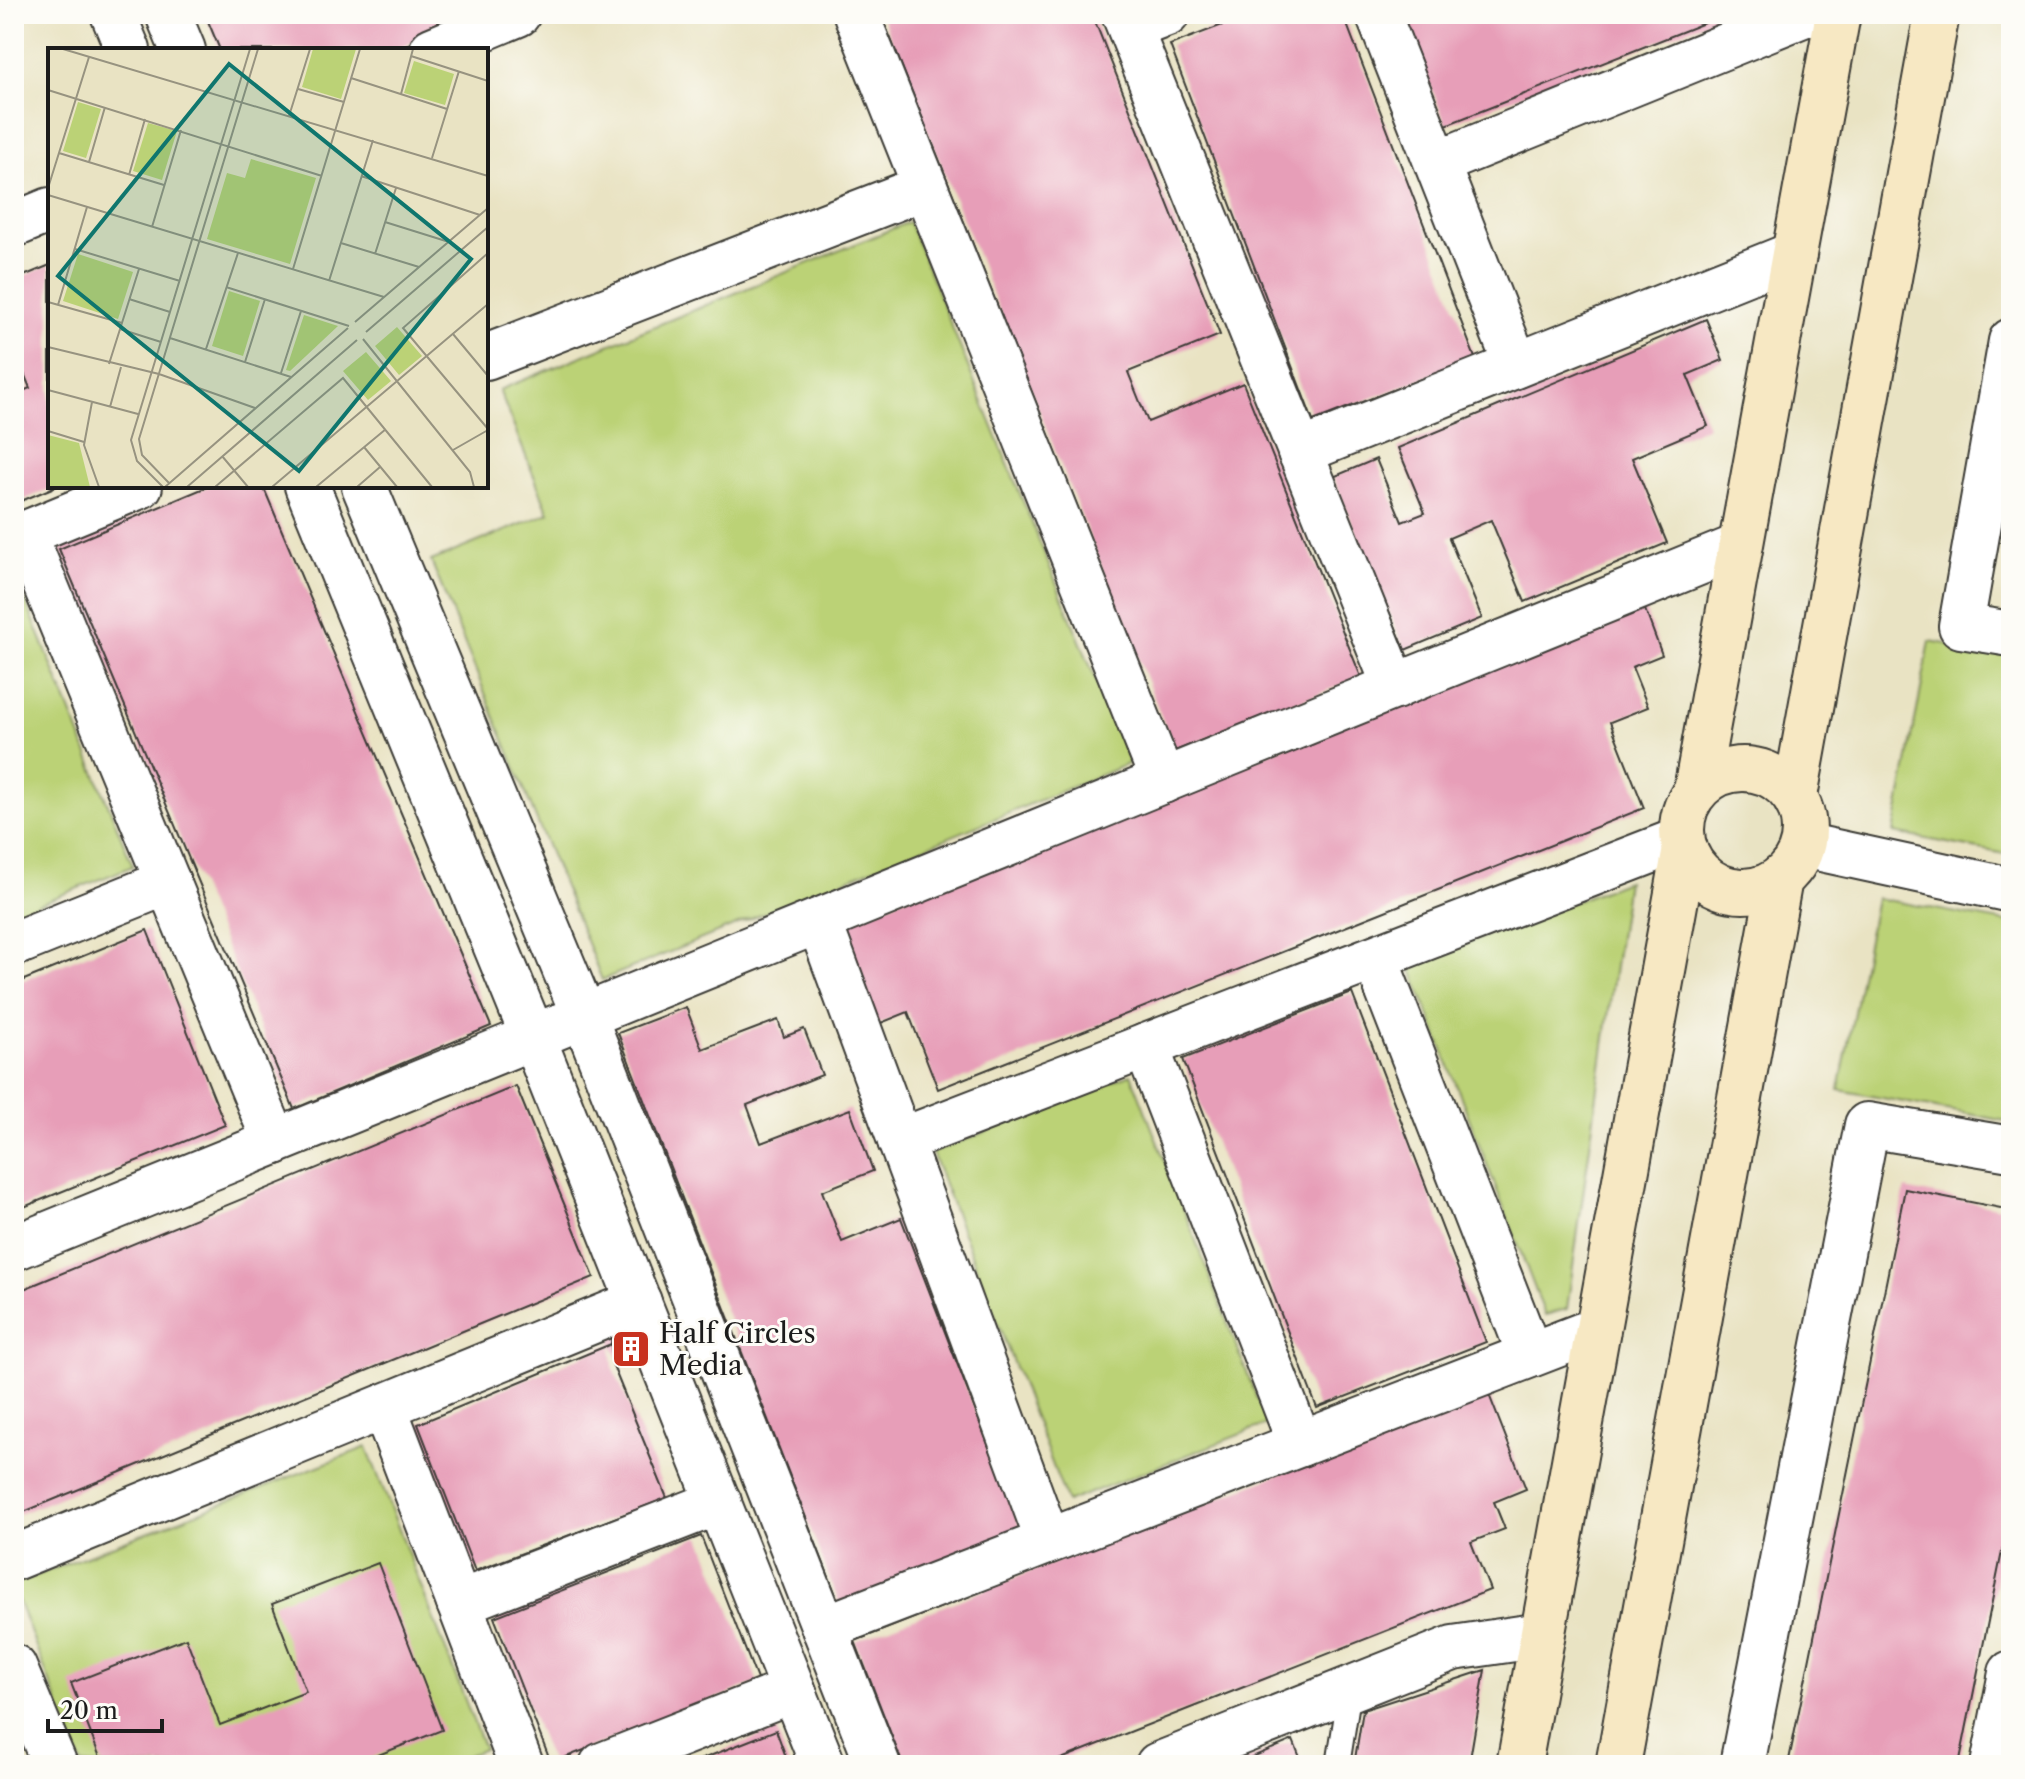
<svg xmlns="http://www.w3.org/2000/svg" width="2025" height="1779" viewBox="0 0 2025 1779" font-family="'Libre Caslon Text',serif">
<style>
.green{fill:#bbd276;stroke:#6c7749;stroke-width:2}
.building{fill:#e79eb8}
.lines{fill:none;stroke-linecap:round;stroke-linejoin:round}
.lane-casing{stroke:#3b3a35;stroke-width:26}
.street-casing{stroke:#3b3a35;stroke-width:48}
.secondary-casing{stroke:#3b3a35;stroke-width:48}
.lane{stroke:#fff;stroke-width:22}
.street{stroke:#fff;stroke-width:44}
.secondary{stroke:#f7e8c3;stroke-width:44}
.labels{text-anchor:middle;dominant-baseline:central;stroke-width:6;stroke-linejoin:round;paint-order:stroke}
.poi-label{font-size:28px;fill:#1c1c1c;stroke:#fdfcf7;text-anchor:start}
.inset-road{fill:none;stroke:#979380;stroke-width:2}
.view{fill:#0f766e;fill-opacity:0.15;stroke:#0f766e;stroke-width:4}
.inset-edge{fill:none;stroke:#1c1c1c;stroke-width:4}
</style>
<rect width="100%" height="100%" fill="#fdfcf7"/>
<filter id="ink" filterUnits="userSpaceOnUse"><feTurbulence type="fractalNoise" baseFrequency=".0125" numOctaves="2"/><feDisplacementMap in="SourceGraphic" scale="16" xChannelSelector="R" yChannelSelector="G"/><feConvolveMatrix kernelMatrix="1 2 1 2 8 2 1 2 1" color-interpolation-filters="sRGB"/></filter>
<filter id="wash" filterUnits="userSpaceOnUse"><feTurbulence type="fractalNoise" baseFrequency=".006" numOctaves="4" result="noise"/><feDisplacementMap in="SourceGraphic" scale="32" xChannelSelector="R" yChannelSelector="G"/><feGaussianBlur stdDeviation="1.8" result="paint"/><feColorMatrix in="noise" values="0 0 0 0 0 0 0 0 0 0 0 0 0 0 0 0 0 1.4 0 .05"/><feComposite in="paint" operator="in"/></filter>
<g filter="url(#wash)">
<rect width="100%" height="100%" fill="#e9e3c3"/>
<g class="green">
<path d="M909 222 1130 763 602 980 431 561 549 513 499 390Z"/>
<path d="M14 572 133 866 14 914Z"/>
<path d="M1930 641 2011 656V855L1894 833Z"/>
<path d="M1627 881 1567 1309 1545 1315 1410 965Z"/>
<path d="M1876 898 2011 923V1122L1839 1090Z"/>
<path d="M1131 1074 1267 1424 1067 1502 932 1153Z"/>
<path d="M367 1447 484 1749 444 1765H82L14 1590V1584Z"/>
</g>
<g id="blocks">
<g class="building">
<path d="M205 14H481L394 50H220Z"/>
<path d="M881 14H1092L1220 335 1128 372 1148 422 1243 383 1361 677 1175 751Z"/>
<path d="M1251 14H1343L1475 358 1313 421 1170 45Z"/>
<path d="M1402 14H1727L1446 125Z"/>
<path d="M50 265V486H57L14 504V395L30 388 14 349V280Z"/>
<path d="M1706 319 1723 360 1687 375 1708 426 1632 458 1667 543 1525 602 1491 520 1449 538 1482 618 1405 650 1333 477 1376 459 1402 522 1425 513 1398 448Z"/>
<path d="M209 486H263L491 1026 294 1109 59 549Z"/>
<path d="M1643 604 1662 655 1632 667 1648 707 1610 722 1644 808 938 1089 908 1012 876 1025 837 925Z"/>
<path d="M147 930 225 1125 14 1211V984Z"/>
<path d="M1352 993 1486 1342 1317 1408 1183 1059Z"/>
<path d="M686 1007 702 1049 778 1020 784 1037 804 1029 822 1075 747 1105 761 1143 850 1109 873 1171 822 1191 842 1242 901 1218 1024 1537 841 1608 618 1033Z"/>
<path d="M516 1086 594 1277 14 1516V1293Z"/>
<path d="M1905 1189 2011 1210V1507L1959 1765H1788Z"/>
<path d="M638 1321 651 1354 623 1367 611 1344 612 1332Z"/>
<path d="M611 1344 613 1366 667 1498 475 1571 418 1424Z"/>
<path d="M1488 1392 1526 1489 1494 1502 1505 1529 1471 1542 1490 1590 1046 1765H903L855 1641Z"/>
<path d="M701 1536 758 1682 551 1763 494 1617Z"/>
<path d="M378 1563 442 1730 353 1765H103L71 1683 186 1638 220 1725 306 1692 272 1604Z"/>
<path d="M1485 1670 1469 1765H1354L1363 1710Z"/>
<path d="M776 1730 789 1765H687Z"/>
<path d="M1293 1740 1303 1765H1233Z"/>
</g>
</g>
</g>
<g filter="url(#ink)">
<use href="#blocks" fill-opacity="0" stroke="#3b3a35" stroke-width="2"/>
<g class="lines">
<defs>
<path id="lane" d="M1338 1765 1350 1689"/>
<g id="street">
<path d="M113 14 128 50"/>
<path d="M168 14 183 50"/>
<path d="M856 14 1163 781"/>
<path d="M1124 14 1395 687"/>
<path d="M1378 14 1516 365"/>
<path d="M1130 28 1167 14"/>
<path d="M432 50 518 14"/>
<path d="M1437 163 1805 14"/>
<path d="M14 225 50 210"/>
<path d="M2011 341 1961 626 2011 634"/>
<path d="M486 357 925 187"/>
<path d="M1300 452 1794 254"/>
<path d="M307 486 533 1037 823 1765"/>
<path d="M364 486 584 1016 878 1765"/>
<path d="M24 533 275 1142"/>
<path d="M14 538 140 486"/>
<path d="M1803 845 2011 890"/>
<path d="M819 921 1048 1541"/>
<path d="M14 944 168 882"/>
<path d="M1375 958 1530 1355"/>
<path d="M1146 1046 1300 1444"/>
<path d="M900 1141 1682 839"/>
<path d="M14 1248 1740 546"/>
<path d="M384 1407 521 1765"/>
<path d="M14 1558 639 1302"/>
<path d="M459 1603 719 1502"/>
<path d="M824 1628 1598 1329"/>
<path d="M14 1667 55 1765"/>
<path d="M602 1765 793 1690"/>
<path d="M1158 1765 1453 1648 1542 1635"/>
<path d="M1742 1765 1867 1125 2011 1149"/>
<path d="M1993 1765 2011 1673"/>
</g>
<g id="secondary">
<circle cx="1743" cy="830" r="61"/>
<path d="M1696 790 1838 14"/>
<path d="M1795 796 1937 14"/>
<path d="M1519 1765 1685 849"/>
<path d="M1618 1765 1780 879"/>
</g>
</defs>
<use href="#lane" class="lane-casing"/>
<use href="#street" class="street-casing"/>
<use href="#secondary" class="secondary-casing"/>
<use href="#lane" class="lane"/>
<use href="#street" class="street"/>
<use href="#secondary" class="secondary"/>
</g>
</g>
<defs>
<symbol id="building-square" viewBox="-11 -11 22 22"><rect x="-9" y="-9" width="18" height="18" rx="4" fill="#c8321e" stroke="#fdfcf7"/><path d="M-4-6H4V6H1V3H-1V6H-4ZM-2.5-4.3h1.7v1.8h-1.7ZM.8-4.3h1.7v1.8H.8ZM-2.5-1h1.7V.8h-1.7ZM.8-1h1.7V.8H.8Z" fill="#fff"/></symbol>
</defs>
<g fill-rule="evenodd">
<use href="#building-square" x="609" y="1327" width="44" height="44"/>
</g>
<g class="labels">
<g class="poi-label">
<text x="659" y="1333">Half Circles<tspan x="659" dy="32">Media</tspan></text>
</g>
</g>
<g transform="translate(48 48)">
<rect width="440" height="440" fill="#e9e3c3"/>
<path d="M265 1H308L293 51 254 39ZM366 13 406 26 397 57 356 45ZM30 54 53 61 38 110 15 103ZM100 75 129 83 114 132 85 123ZM203 111 268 130 242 216 159 191 179 125 197 130ZM30 206 85 224 70 271 15 253ZM181 243 212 253 195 308 164 298ZM256 267 290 278 242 323 238 322ZM349 279 374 308 351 327 327 298ZM318 304 343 333 320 352 295 323ZM0 387 31 395 42 439H0Z" fill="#bbd276"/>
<path class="inset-road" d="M15 1 440 128M363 8 440 33M303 30 399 61M250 41 296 54M0 42 274 128M353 46 365 1M241 68 262 1M11 105 116 137M384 110 411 23M41 114 57 59M81 127 97 71M313 128 432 167M0 140 41 9M0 147 336 249M337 174 401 194M104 179 133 82M293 195 371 219M27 201 132 233M440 205 355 280 440 381M327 206 348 140M245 221 312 1M281 233 325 92M178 239 301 278M81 251 122 264M0 254 74 275M10 257 39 159M307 274 440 160M72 281 113 294M318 284 440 179M405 286 440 328M122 290 243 329M315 291 422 424 426 439M0 299 111 326 207 360M158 301 190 205M197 314 217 251M61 316 91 221M233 325 253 263M0 342 90 366M44 354 36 397 51 439M62 359 73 319M0 383 36 394M316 399 349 439M405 402 440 382M174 408 200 439M121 435 94 407 91 391 210 1M115 439 89 413 83 392 202 1M117 439 300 280M139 439 309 292M167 439 295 330 384 439M224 439 440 256M268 439 338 381M309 439 332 419"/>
<path class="view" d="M181 16 423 211 251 423 10 228Z"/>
<rect width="440" height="440" class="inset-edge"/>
</g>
<rect width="2025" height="1779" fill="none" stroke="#fdfcf7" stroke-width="48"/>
<path d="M48 1719v12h114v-12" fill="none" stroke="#1c1c1c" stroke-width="4"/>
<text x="60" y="1719" font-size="24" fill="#1c1c1c" stroke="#fdfcf7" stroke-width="6" paint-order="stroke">20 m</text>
</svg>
